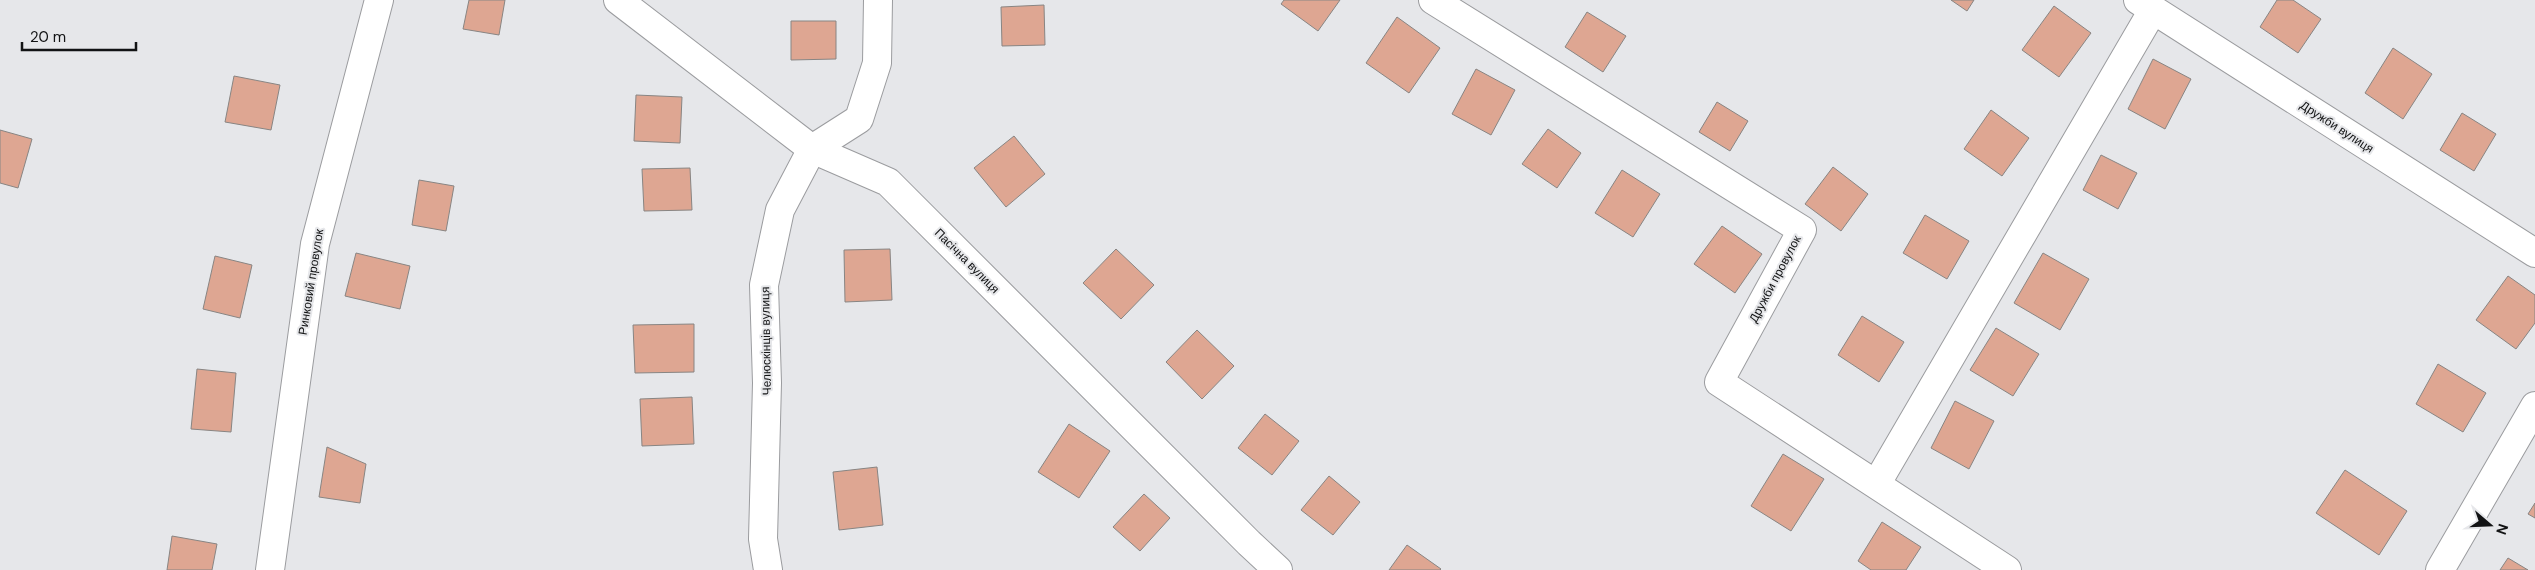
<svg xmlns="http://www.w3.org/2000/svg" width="2535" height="570" viewBox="0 0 2535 570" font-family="'DM Sans',sans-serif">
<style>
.building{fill:#dea692;stroke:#888583}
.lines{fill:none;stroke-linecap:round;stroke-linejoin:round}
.street-casing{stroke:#9b9c9f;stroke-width:30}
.street{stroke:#fff;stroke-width:28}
.labels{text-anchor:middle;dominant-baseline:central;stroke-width:4;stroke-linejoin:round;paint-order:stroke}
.street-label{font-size:12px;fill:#121314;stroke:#e6e7ea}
</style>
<rect width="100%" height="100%" fill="#e6e7ea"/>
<g class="building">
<path d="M469 0H505L499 35 463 29Z"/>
<path d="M1284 0H1340L1318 31 1281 4Z"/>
<path d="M1951 0H1974L1967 11Z"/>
<path d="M2277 0H2293L2321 19 2298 53 2260 27Z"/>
<path d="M1044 5 1045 45 1002 46 1001 7Z"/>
<path d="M2054 6 2091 33 2059 77 2022 50Z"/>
<path d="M1587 12 1626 36 1603 72 1565 47Z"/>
<path d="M1397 17 1440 48 1409 93 1366 63Z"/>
<path d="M791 21H836V59L791 60Z"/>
<path d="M2393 48 2432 74 2403 119 2365 93Z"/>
<path d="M2153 59 2191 79 2165 129 2128 109Z"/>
<path d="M1476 69 1515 90 1491 135 1452 114Z"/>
<path d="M234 76 280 85 271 130 225 122Z"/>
<path d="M636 95 682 97 680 143 634 141Z"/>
<path d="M1717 102 1748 121 1730 151 1699 132Z"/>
<path d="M1991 110 2029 138 2002 176 1964 149Z"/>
<path d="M2462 113 2496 134 2474 171 2440 150Z"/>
<path d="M1548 129 1581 153 1557 188 1522 164Z"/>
<path d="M0 130 32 139 18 188 0 183Z"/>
<path d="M1014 136 1045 174 1006 207 974 168Z"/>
<path d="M2101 155 2137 173 2118 209 2083 190Z"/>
<path d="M1833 167 1868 194 1841 231 1805 204Z"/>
<path d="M690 168 692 210 644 211 642 169Z"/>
<path d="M1622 170 1660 194 1633 237 1595 213Z"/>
<path d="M419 180 454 186 446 231 412 225Z"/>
<path d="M1925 215 1969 241 1947 279 1903 253Z"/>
<path d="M1722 226 1762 254 1735 293 1694 264Z"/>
<path d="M890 249 892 300 845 302 844 250Z"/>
<path d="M1116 249 1154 285 1121 319 1083 283Z"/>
<path d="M356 253 410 266 400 309 345 296Z"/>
<path d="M2043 253 2089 279 2060 330 2014 303Z"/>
<path d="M215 256 252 265 240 318 203 309Z"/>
<path d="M2508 276 2535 295V323L2516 349 2476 320Z"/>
<path d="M1862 316 1904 342 1879 382 1838 355Z"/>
<path d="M694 324V372L635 373 633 325Z"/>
<path d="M1996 328 2039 354 2013 396 1970 370Z"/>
<path d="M1197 330 1234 366 1202 399 1166 362Z"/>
<path d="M2438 364 2486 393 2463 432 2416 404Z"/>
<path d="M197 369 236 373 231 432 191 429Z"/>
<path d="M692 397 694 444 642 446 640 399Z"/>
<path d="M1955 401 1994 421 1969 469 1931 448Z"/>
<path d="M1265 414 1299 441 1272 475 1238 448Z"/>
<path d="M1069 424 1110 451 1079 498 1038 472Z"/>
<path d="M327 447 366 464 360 503 319 497Z"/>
<path d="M1783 454 1824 479 1791 531 1751 506Z"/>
<path d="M877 467 883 525 839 530 833 472Z"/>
<path d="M2345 470 2407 511 2379 555 2316 513Z"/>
<path d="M1329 476 1360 502 1333 535 1301 510Z"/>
<path d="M1144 494 1170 518 1140 551 1113 527Z"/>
<path d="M2535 503V518L2528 514Z"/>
<path d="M1882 522 1921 547 1906 570H1871L1858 561Z"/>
<path d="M172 536 217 544 212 570H167Z"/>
<path d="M1407 545 1441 569 1440 570H1389Z"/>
<path d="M2508 558 2528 570H2500Z"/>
</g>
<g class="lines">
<defs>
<g id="street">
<path d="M618 0 812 149 888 182 1249 543 1278 570"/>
<path d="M1433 0 1802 230 1719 382 2007 570"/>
<path d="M2138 0 2535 253"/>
<path d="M1877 483 2153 10"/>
<path d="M270 570 315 244 379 0"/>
<path d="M768 570 763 539 767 383 764 285 780 210 812 149 859 119 877 63 878 0"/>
<path d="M2440 570 2535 406"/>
</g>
</defs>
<use href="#street" class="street-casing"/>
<use href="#street" class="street"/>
</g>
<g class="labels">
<g class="street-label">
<text transform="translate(2337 127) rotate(33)">Дружби вулиця</text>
<text transform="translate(967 261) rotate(45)">Пасічна вулиця</text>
<text transform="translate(1775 279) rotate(-62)">Дружби провулок</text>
<text transform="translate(311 282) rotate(-81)">Ринковий провулок</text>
<text transform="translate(766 341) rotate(-91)">Челюскінців вулиця</text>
</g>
</g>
<g transform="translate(2490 525) rotate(109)" stroke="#e6e7ea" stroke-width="4" paint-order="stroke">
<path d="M0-4L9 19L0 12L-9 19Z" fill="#121314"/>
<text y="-8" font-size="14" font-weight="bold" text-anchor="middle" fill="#121314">N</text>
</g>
<path d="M22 42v8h114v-8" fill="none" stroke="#121314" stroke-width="2.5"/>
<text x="30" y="42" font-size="15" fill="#121314" stroke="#e6e7ea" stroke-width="4" paint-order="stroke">20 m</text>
</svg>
